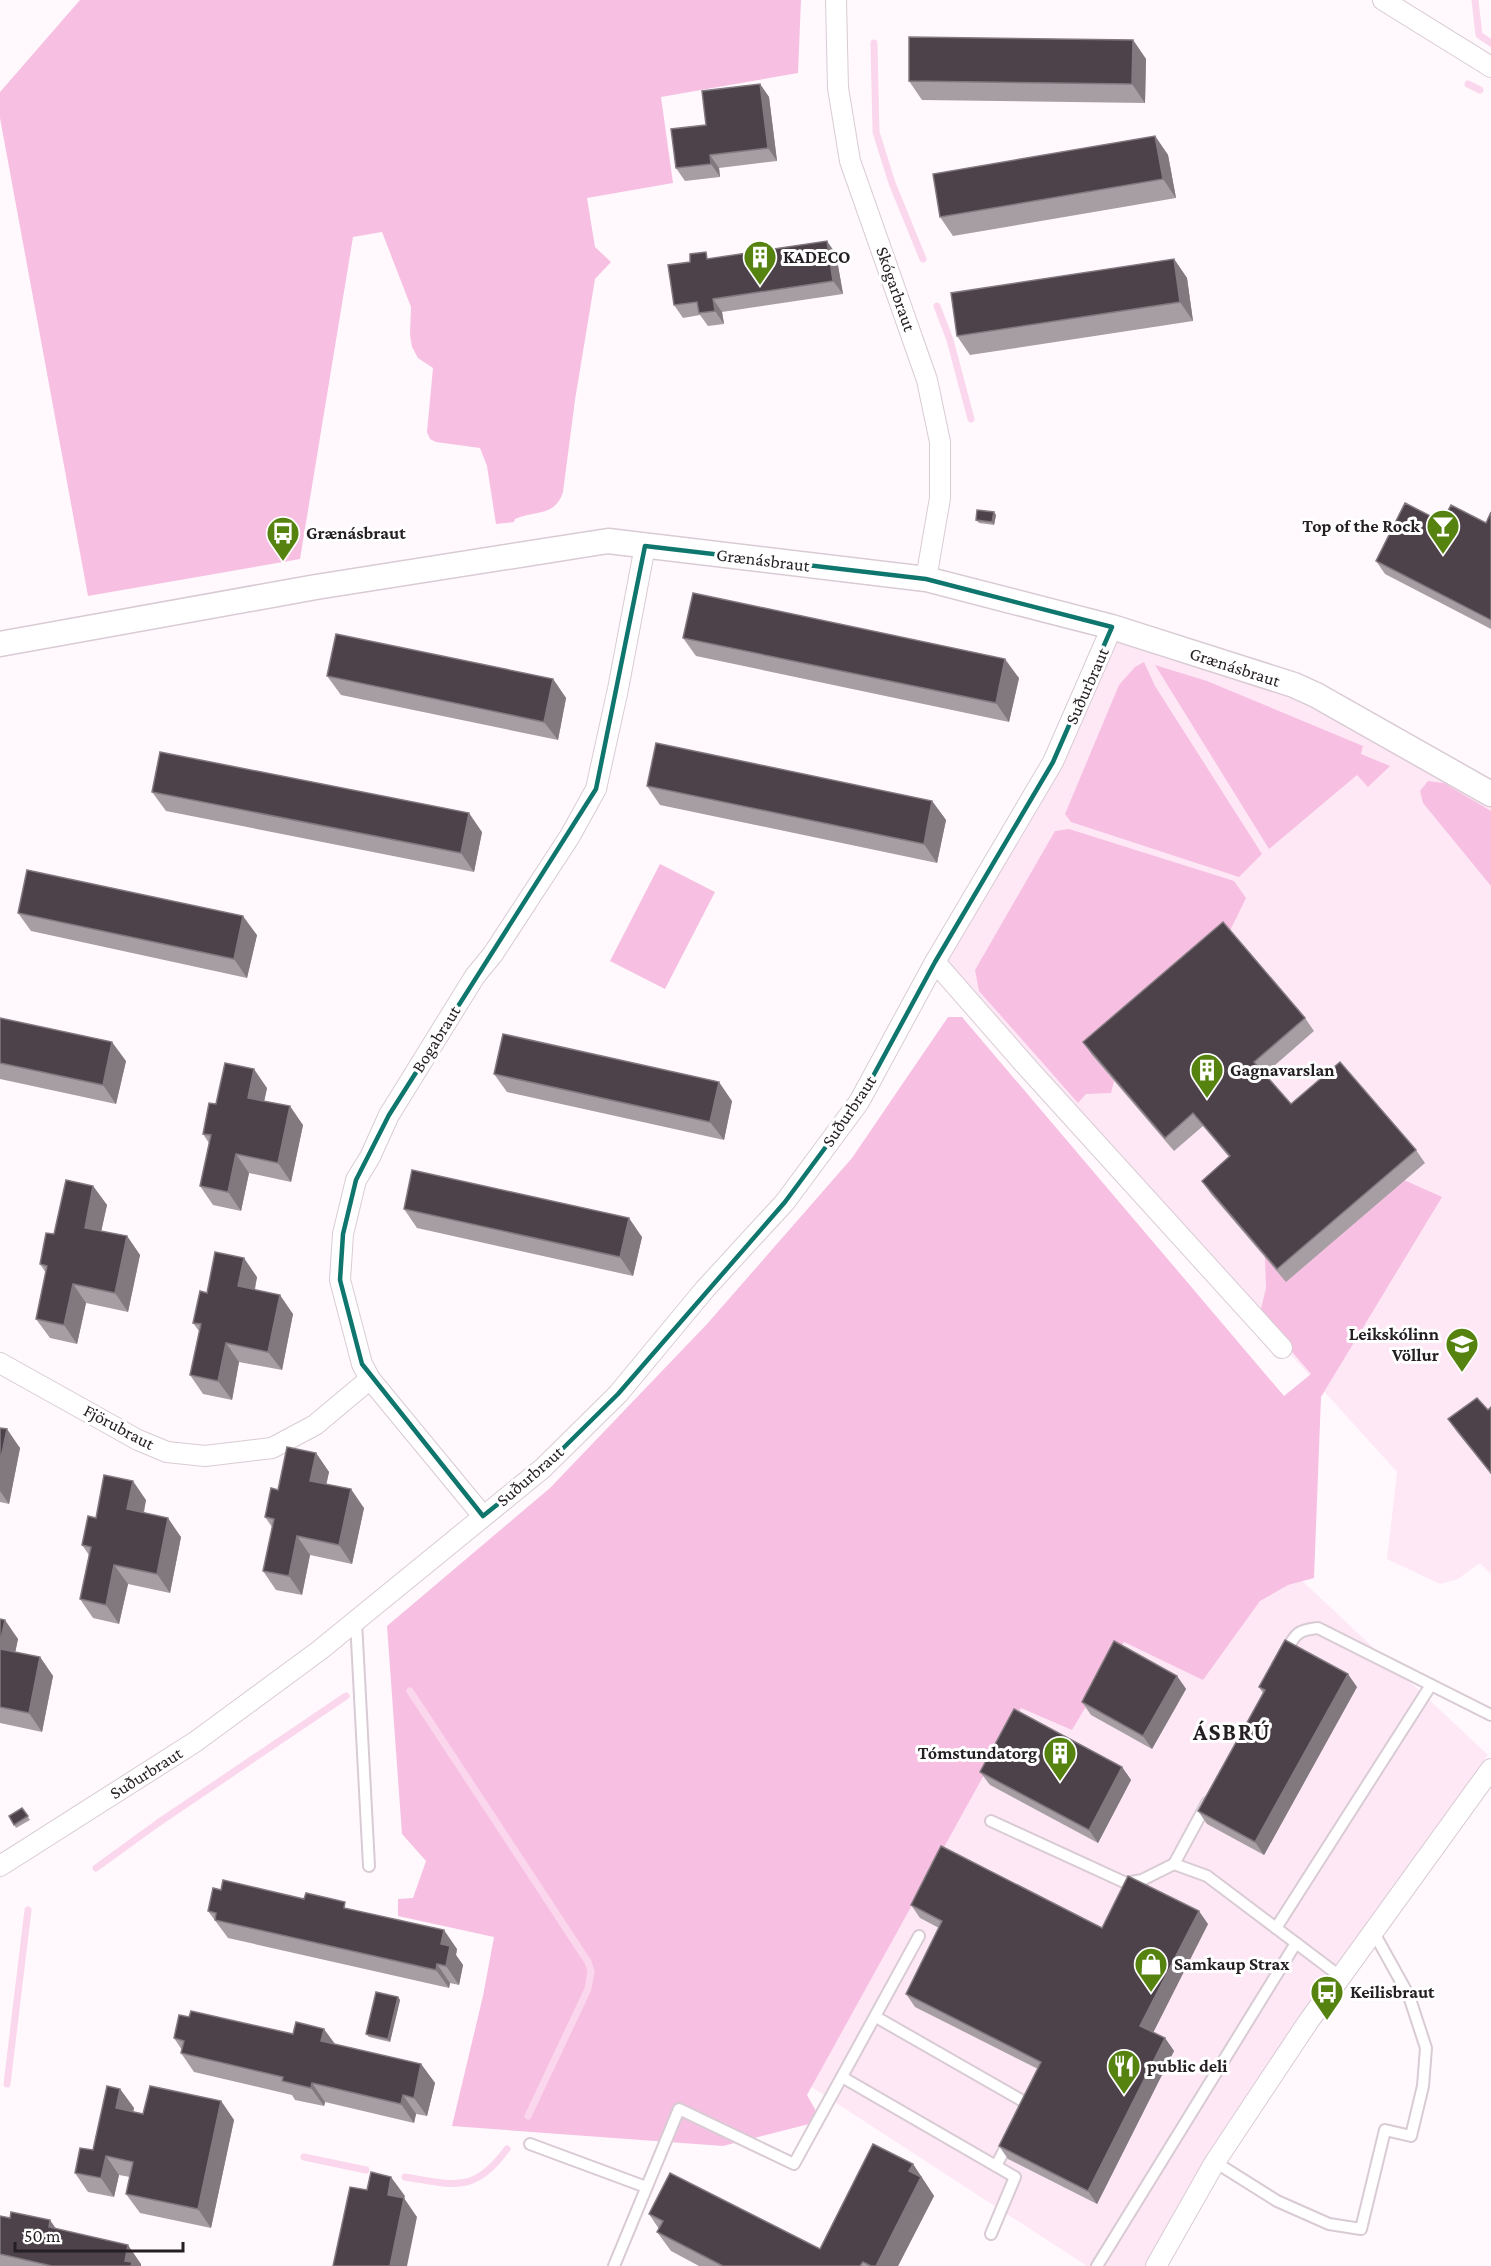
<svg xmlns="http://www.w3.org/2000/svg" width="1491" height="2266" viewBox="0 0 1491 2266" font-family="'Crimson Pro',serif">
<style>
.built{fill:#fee8f6}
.green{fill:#f7c0e3}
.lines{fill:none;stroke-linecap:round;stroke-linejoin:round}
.stream{stroke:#fbd7ed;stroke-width:7}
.service-casing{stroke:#d9cbd4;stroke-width:14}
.minor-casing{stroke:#d9cbd4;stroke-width:22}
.tertiary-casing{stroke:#d9cbd4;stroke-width:27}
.service{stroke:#fff;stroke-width:10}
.minor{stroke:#fff;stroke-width:20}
.tertiary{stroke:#fff;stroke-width:24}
.wall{fill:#a69ea3}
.shaded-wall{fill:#82797f}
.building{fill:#4d4249;stroke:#82797f;stroke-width:1.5}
.marked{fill:none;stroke:#0f766e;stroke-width:4.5;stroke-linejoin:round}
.labels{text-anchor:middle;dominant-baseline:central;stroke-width:6;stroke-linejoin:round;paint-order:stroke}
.poi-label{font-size:18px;font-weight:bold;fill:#241f22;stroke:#fff;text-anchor:start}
.street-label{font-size:18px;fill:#241f22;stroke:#fff}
.district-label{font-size:24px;font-weight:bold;letter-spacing:1.5px;fill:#241f22;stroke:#fff}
</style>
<rect width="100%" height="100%" fill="#fff9fd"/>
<g class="built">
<path d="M1112 627 1294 685 1491 794V1574L1480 1563 1458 1579 1440 1584 1387 1559 1397 1472 935 962 1053 762Z"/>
<path d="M1169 1456 1488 1755 1374 1933 1215 2162 1145 2266H1087L787 2071Z"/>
</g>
<g class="green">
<path d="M80 0H801L798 73 661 97 673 183 587 198 595 247 611 262 595 279 575 400 563 492C555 517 536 510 515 519L514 522 496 524 487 466 480 448 436 442 430 439 427 432 433 368 418 358 412 347 410 335 411 307 382 232 353 237 300 559 88 596 0 118V92Z"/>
<path d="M1144 662 1155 686 1262 854 1239 877 1071 822 1065 814 1119 685 1135 667Z"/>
<path d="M1155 665 1207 681 1363 746 1361 754 1390 766 1368 787 1357 775 1269 849Z"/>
<path d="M1428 781 1444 783 1491 811V886L1423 803 1420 791Z"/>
<path d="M1069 829 1234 881 1246 898 1225 941 1093 1056 1114 1081 1111 1093 1086 1094 1078 1103 979 991 975 970 1055 831Z"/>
<path d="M660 864 715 892 665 989 610 961Z"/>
<path d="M948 1017H962L1284 1396 1311 1374 1264 1319 1261 1309 1266 1288 1265 1257 1404 1180 1442 1197 1321 1397 1314 1578 1288 1585 1260 1601 1203 1680 1124 1642 1072 1730 1021 1708 807 2095 816 2111 813 2123 723 2146 452 2126 483 1996 494 1937 398 1916V1899L413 1898 426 1861 402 1834 387 1626 550 1488 707 1324 852 1158Z"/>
</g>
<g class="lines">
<g class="stream">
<path d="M1475 0 1479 35 1491 43"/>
<path d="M874 43 876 132 892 183 923 259"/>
<path d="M1468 84 1480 90"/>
<path d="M937 306 950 340 971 419"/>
<path d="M410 1691 588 1962 591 1971 588 1989 528 2116"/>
<path d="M96 1868 158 1823 346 1696"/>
<path d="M7 2084 28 1910"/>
<path d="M304 2157 366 2170"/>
<path d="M405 2177C455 2185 474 2194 507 2149"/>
</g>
<defs>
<g id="service">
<path d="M356 1621 369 1866"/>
<path d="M1285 1653C1295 1635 1296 1630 1318 1628L1491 1715"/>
<path d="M991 1821 1126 1883 1142 1880 1174 1864 1207 1876 1341 1977"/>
<path d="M1174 1864 1207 1803"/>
<path d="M1276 1928 1431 1685"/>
<path d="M876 2017 1028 2104 1025 2110"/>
<path d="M842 2077 1015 2177 991 2234"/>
<path d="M530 2144 646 2187"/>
<path d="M1215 2162 1277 2201 1329 2224 1361 2229 1385 2130 1411 2136 1423 2086 1426 2048 1409 1996 1374 1933"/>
<path d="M996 2166 1010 2139"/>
<path d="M614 2266 679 2109 794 2164 919 1936"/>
<path d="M1097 2266 1296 1943"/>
</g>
<g id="minor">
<path d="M836 0 838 88 850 161 927 380 940 442V498L926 579"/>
<path d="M1383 0 1491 67"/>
<path d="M935 962 1027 1067 1282 1348"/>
<path d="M0 1363 138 1440 167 1452 205 1456 272 1448 315 1425 370 1379"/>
<path d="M483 1516 370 1379 362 1364 340 1280 343 1234 356 1180 370 1157 389 1115 475 976 493 954 570 836 596 789 618 689 645 546"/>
<path d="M0 1866 195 1742 320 1650 543 1468 618 1394 705 1289 785 1202 859 1102 935 962 1053 762 1112 627"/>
<path d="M1156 2266 1215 2162 1308 2022 1491 1769"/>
</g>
<path id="tertiary" d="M0 644 316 587 608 541 926 579 1112 627 1294 685 1316 695 1491 794"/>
</defs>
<use href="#service" class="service-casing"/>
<use href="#minor" class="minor-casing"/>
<use href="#tertiary" class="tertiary-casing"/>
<use href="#service" class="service"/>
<use href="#minor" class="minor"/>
<use href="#tertiary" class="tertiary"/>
</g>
<g class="wall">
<path d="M1133 40 1146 59 1145 103 922 100 909 81Z"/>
<path d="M760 84 769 97 777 161 719 168 720 177 685 181 676 168 706 125Z"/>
<path d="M1155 136 1168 155 1176 198 953 236 940 217Z"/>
<path d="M836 254 843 294 722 312 724 324 708 326 700 315 683 318 674 305 711 259Z"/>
<path d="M1174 259 1187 278 1193 321 970 355 957 336Z"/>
<path d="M994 512 996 515 994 525 979 523 976 520Z"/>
<path d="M1491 512V629L1385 574 1376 561 1442 522 1486 523Z"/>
<path d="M683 638 1019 678 1009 722 696 656Z"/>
<path d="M327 676 553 679 566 698 558 740 341 695Z"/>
<path d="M647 786 932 801 946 820 937 863 660 805Z"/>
<path d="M152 792 482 832 474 872 166 811Z"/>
<path d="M18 913 257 935 247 978 31 931Z"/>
<path d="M0 1018 126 1061 116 1104 0 1079Z"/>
<path d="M1305 1018 1314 1031 1265 1074 1291 1104 1416 1150 1425 1163 1286 1282 1211 1194 1202 1181 1229 1157 1203 1126 1174 1151 1092 1055 1083 1042Z"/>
<path d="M494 1074 732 1101 724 1140 507 1092Z"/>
<path d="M267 1088 264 1101 303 1125 291 1182 249 1173 241 1211 213 1205 200 1186 209 1143 203 1134 216 1104Z"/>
<path d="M93 1186 107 1205 101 1231 127 1236 140 1255 128 1312 86 1303 77 1344 50 1338 36 1319 46 1273 40 1264Z"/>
<path d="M404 1209 642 1237 633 1276 417 1228Z"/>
<path d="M257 1277 255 1290 293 1314 282 1370 239 1362 232 1400 203 1394 190 1375 199 1331 193 1323 207 1293Z"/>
<path d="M1491 1407V1474L1457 1432 1448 1419 1488 1410Z"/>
<path d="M0 1428 20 1448 9 1504 0 1502Z"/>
<path d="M316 1453 329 1472 326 1484 364 1508 352 1564 310 1555 302 1595 276 1590 263 1571 272 1527 265 1517 278 1490Z"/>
<path d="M146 1500 144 1513 181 1537 170 1593 128 1584 119 1624 93 1618 80 1599 89 1555 82 1545 96 1518Z"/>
<path d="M0 1619 18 1639 15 1652 40 1657 53 1676 42 1732 0 1723Z"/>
<path d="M1177 1676 1186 1689 1152 1749 1091 1715 1082 1702Z"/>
<path d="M1259 1687H1357L1264 1855 1207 1824 1198 1811 1263 1693Z"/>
<path d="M1122 1767 1131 1780 1098 1843 990 1785 980 1772Z"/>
<path d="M22 1808 30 1820 16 1828 9 1816Z"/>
<path d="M221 1890 350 1909 457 1949 456 1955 463 1965 459 1985 450 1983 449 1988 228 1938 208 1911Z"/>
<path d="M911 1905 1102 1928 1208 1924 1153 2032 1165 2038 1174 2051 1097 2204 1008 2159 999 2146 1038 2069 915 2007 906 1994 939 1928 920 1918Z"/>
<path d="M398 1997 400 2000 390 2042 369 2037 366 2034Z"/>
<path d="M174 2038 335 2044 421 2064 435 2083 427 2116 416 2114 414 2123 325 2102 324 2106 295 2100 292 2095 194 2072 181 2053 182 2050Z"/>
<path d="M120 2089 134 2108 133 2112 143 2114 221 2101 234 2120 211 2228 140 2213 126 2194 130 2177 119 2175 114 2197 88 2192 75 2173 93 2150Z"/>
<path d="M913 2164 934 2196 898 2266H699L671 2251 657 2232 659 2229 649 2214 820 2249Z"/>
<path d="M0 2216 56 2228 141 2264V2266H0Z"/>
</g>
<g class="shaded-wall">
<path d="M1133 40 1146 59 1145 103 1132 84Z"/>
<path d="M760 84 769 97 777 161 768 148Z"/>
<path d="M1155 136 1168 155 1176 198 1163 179Z"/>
<path d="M710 155 719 168 720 177 711 164Z"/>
<path d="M827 241 836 254 843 294 833 281Z"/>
<path d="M1174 259 1187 278 1193 321 1180 302Z"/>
<path d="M713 299 722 312 724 324 715 311Z"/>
<path d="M994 512 996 515 994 525 992 522Z"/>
<path d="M1005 659 1019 678 1009 722 996 703Z"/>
<path d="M553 679 566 698 558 740 544 722Z"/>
<path d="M932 801 946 820 937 863 924 844Z"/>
<path d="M469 813 482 832 474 872 461 853Z"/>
<path d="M243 916 257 935 247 978 234 959Z"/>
<path d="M112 1042 126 1061 116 1104 103 1085Z"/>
<path d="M254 1069 267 1088 261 1116 248 1098Z"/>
<path d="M719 1082 732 1101 724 1140 710 1122Z"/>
<path d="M290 1106 303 1125 291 1182 278 1163Z"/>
<path d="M236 1154 249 1173 241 1211 228 1192Z"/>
<path d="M93 1186 107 1205 98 1246 85 1228Z"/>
<path d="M629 1218 642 1237 633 1276 620 1257Z"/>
<path d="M127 1236 140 1255 128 1312 115 1293Z"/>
<path d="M244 1258 257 1277 251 1305 238 1286Z"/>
<path d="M73 1284 86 1303 77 1344 64 1325Z"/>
<path d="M280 1295 293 1314 282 1370 268 1352Z"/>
<path d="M226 1343 239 1362 232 1400 218 1381Z"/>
<path d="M7 1429 20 1448 9 1504 0 1491V1463Z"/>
<path d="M316 1453 329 1472 323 1500 310 1481Z"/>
<path d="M133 1481 146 1500 140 1528 127 1509Z"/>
<path d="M351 1489 364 1508 352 1564 339 1545Z"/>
<path d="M168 1518 181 1537 170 1593 157 1574Z"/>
<path d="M297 1536 310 1555 302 1595 289 1576Z"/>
<path d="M114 1565 128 1584 119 1624 106 1605Z"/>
<path d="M5 1620 18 1639 12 1668 0 1650V1644Z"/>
<path d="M40 1657 53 1676 42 1732 29 1713Z"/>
<path d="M1348 1674 1357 1687 1264 1855 1255 1842Z"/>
<path d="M1177 1676 1186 1689 1152 1749 1143 1736Z"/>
<path d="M1122 1767 1131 1780 1098 1843 1089 1830Z"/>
<path d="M1199 1911 1208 1924 1150 2039 1140 2026Z"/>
<path d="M444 1930 457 1949 456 1955 463 1965 459 1985 446 1966 441 1944Z"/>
<path d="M437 1964 450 1983 449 1988 436 1970Z"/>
<path d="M398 1997 400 2000 390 2042 388 2039Z"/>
<path d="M324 2029 338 2048 321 2041Z"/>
<path d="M1165 2038 1174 2051 1097 2204 1088 2191Z"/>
<path d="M421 2064 435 2083 427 2116 414 2098Z"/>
<path d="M312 2083 325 2102 324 2106 311 2088Z"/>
<path d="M120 2089 134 2108 129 2127 116 2108Z"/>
<path d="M403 2095 416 2114 414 2123 401 2104Z"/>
<path d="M221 2101 234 2120 211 2228 198 2209Z"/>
<path d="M106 2156 119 2175 114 2197 101 2178Z"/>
<path d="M913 2164 934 2196 898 2266H876L909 2171Z"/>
<path d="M391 2177 405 2196 404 2198 417 2217 407 2266H390L388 2195Z"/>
<path d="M50 2220 63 2239 49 2227Z"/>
<path d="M128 2245 141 2264V2266H129L125 2261Z"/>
</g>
<g class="building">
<path d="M909 37 1133 40 1132 84 909 81Z"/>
<path d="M760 84 768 148 710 155 711 164 676 168 671 129 706 125 702 91Z"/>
<path d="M1155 136 1163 179 940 217 933 174Z"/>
<path d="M827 241 833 281 713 299 715 311 699 313 697 302 674 305 668 265 690 262V254L706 252 707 259Z"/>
<path d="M1174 259 1180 302 957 336 951 293Z"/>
<path d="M1405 503 1442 522 1451 505 1486 523 1491 512V620L1376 561Z"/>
<path d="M977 510 994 512 992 522 976 520Z"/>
<path d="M693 593 1005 659 996 703 683 638Z"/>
<path d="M336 634 553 679 544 722 327 676Z"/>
<path d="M656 743 932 801 924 844 647 786Z"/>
<path d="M160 752 469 813 461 853 152 792Z"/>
<path d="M27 870 243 916 234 959 18 913Z"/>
<path d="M1223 922 1305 1018 1254 1062 1291 1104 1340 1062 1416 1150 1277 1269 1202 1181 1230 1156 1193 1113 1165 1138 1083 1042Z"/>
<path d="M0 1018 112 1042 103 1085 0 1063Z"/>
<path d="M503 1034 719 1082 710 1122 494 1074Z"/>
<path d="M225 1063 254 1069 248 1098 290 1106 278 1163 236 1154 228 1192 200 1186 211 1135 203 1134 209 1103 216 1104Z"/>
<path d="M412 1170 629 1218 620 1257 404 1209Z"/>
<path d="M66 1180 93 1186 85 1228 127 1236 115 1293 73 1284 64 1325 36 1319 47 1266 40 1264 46 1233 54 1234Z"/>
<path d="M215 1252 244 1258 238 1286 280 1295 268 1352 226 1343 218 1381 190 1375 201 1324 193 1323 200 1291 207 1293Z"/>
<path d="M1477 1398 1488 1410 1491 1407V1473L1448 1419Z"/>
<path d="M0 1428 7 1429 0 1463Z"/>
<path d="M287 1447 316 1453 310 1481 351 1489 339 1545 297 1536 289 1576 263 1571 274 1519 265 1517 271 1488 278 1490Z"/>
<path d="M104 1475 133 1481 127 1509 168 1518 157 1574 114 1565 106 1605 80 1599 91 1547 82 1545 88 1516 96 1518Z"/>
<path d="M0 1619 5 1620 0 1644Z"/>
<path d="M1285 1640 1348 1674 1255 1842 1198 1811 1265 1690 1259 1687Z"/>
<path d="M1114 1641 1177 1676 1143 1736 1082 1702Z"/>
<path d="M0 1649 40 1657 29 1713 0 1707Z"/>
<path d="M1014 1709 1122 1767 1089 1830 980 1772Z"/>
<path d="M22 1808 28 1816 14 1825 9 1816Z"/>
<path d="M941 1846 1102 1928 1128 1876 1199 1911 1140 2026 1165 2038 1088 2191 999 2146 1041 2062 906 1994 942 1921 911 1905Z"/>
<path d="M223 1880 304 1899 306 1893 345 1902 344 1908 444 1930 441 1944 450 1946 446 1966 437 1964 436 1970 215 1920 216 1913 208 1911 213 1888 221 1890Z"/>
<path d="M376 1992 398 1997 388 2039 366 2034Z"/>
<path d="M191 2011 293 2034 296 2022 324 2029 321 2041 421 2064 414 2098 403 2095 401 2104 312 2083 311 2088 282 2081 283 2077 181 2053 184 2041 174 2038 179 2015 189 2017Z"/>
<path d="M107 2086 120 2089 116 2108 143 2114 150 2086 221 2101 198 2209 126 2194 133 2162 106 2156 101 2178 75 2173 80 2148 93 2150Z"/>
<path d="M873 2144 913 2164 909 2171 921 2177 876 2266H871L863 2262 860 2266H723L657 2232 663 2221 649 2214 670 2173 820 2249Z"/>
<path d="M371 2172 391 2177 388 2195 404 2198 390 2266H333L350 2187 367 2190Z"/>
<path d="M11 2212 50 2220 49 2227 128 2245 125 2261 132 2262 131 2266H52L0 2254V2216L10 2218Z"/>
</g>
<path class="marked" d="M645 546 926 579 1112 627 1053 762 935 962 859 1102 785 1202 618 1394 543 1468 483 1516 362 1364 340 1280 343 1234 356 1180 389 1115 596 789Z"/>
<defs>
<symbol id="building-pin" viewBox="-11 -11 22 30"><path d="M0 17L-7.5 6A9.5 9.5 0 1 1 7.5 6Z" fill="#568310" stroke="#fff"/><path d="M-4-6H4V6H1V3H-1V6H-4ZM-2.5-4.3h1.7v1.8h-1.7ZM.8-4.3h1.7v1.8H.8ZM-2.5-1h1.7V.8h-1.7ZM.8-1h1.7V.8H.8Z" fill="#fff"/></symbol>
<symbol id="bar-pin" viewBox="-11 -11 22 30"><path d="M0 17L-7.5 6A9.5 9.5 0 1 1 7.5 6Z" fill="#568310" stroke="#fff"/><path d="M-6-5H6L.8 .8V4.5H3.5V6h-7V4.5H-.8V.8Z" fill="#fff"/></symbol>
<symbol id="bus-pin" viewBox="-11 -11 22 30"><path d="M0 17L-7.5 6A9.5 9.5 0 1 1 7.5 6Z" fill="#568310" stroke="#fff"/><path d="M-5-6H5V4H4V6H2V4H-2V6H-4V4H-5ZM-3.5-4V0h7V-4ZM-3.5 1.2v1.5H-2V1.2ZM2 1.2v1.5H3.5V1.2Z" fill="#fff"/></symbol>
<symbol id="school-pin" viewBox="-11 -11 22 30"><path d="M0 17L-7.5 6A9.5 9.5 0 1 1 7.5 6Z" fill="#568310" stroke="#fff"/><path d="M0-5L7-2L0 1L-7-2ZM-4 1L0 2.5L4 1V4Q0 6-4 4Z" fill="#fff"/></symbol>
<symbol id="shop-pin" viewBox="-11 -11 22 30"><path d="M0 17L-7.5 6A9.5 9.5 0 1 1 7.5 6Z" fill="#568310" stroke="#fff"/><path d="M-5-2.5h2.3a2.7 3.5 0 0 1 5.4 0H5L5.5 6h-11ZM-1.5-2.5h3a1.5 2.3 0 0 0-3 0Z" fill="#fff"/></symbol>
<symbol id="restaurant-pin" viewBox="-11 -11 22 30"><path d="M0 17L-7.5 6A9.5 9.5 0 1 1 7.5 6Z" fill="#568310" stroke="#fff"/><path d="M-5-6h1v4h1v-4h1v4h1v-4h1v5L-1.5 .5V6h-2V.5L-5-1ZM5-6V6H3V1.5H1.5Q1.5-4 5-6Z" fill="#fff"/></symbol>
</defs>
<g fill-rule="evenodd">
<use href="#building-pin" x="741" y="238" width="38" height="52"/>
<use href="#bar-pin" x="1424" y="507" width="38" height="52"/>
<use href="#bus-pin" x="264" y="514" width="38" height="52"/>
<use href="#building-pin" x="1188" y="1051" width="38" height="52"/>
<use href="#school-pin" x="1443" y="1325" width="38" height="52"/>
<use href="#building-pin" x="1041" y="1734" width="38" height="52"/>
<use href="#shop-pin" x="1132" y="1945" width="38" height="52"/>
<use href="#bus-pin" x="1308" y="1973" width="38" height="52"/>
<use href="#restaurant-pin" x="1105" y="2047" width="38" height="52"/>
</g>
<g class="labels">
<g class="poi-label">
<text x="783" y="257">KADECO</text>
<text x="1420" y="526" text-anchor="end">Top of the Rock</text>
<text x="306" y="533">Grænásbraut</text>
<text x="1230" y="1070">Gagnavarslan</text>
<text x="1439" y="1334" text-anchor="end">Leikskólinn<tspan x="1439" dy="21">Völlur</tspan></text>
<text x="1037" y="1753" text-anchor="end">Tómstundatorg</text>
<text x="1174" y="1964">Samkaup Strax</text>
<text x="1350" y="1992">Keilisbraut</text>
<text x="1147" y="2066">public deli</text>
</g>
<g class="street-label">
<text transform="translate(896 289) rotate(71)">Skógarbraut</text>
<text transform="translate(763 560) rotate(7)">Grænásbraut</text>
<text transform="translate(1235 667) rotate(18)">Grænásbraut</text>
<text transform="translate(1087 686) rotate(-66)">Suðurbraut</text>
<text transform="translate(436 1039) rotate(-58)">Bogabraut</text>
<text transform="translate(849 1111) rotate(-56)">Suðurbraut</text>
<text transform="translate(119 1427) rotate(28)">Fjörubraut</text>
<text transform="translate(530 1476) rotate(-41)">Suðurbraut</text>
<text transform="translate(146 1773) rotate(-32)">Suðurbraut</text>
</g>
<g class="district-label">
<text x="1232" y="1731">ÁSBRÚ</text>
</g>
</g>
<path d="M15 2242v9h168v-9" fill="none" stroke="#241f22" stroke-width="3"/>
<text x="24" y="2242" font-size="18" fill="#241f22" stroke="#ffffff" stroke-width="4.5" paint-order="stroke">50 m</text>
</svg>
